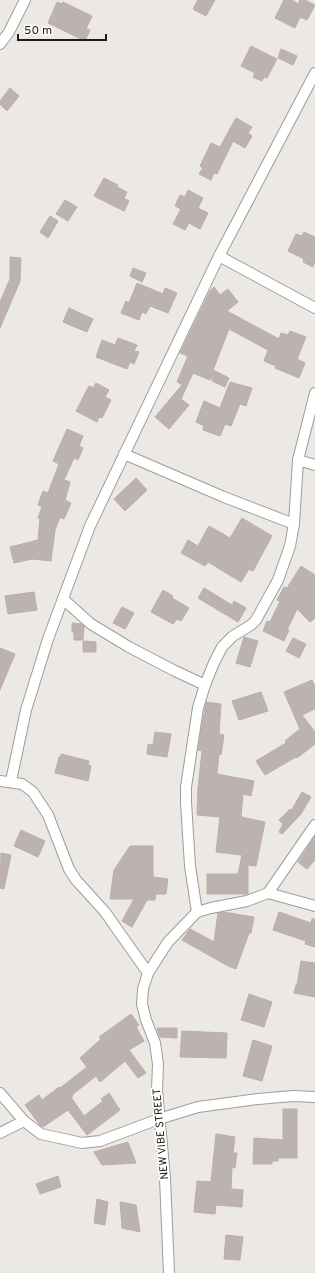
<svg xmlns="http://www.w3.org/2000/svg" width="315" height="1273" viewBox="0 0 315 1273" font-family="Overpass,sans-serif">
<style>
.building{fill:#bcb3b0;stroke:#bcada7}
.lines{fill:none;stroke-linecap:round;stroke-linejoin:round}
.street-casing{stroke:#9d9d9d;stroke-width:12}
.street{stroke:#fff;stroke-width:10}
.labels{text-anchor:middle;dominant-baseline:central;stroke-width:3.5;stroke-linejoin:round;paint-order:stroke}
.street-label{font-size:11px;fill:#1c1c1c;stroke:#fff}
</style>
<rect width="100%" height="100%" fill="#ece8e3"/>
<g class="building">
<path d="M198 0H215L206 16 193 9Z"/>
<path d="M284 0H292L298 4 300 0H305L315 5 307 20 300 17 295 28 275 18Z"/>
<path d="M57 2 62 4 63 2 92 16 86 29 90 30 85 41 48 23Z"/>
<path d="M251 46 277 59 267 78 264 77 262 81 253 77 255 73 241 66Z"/>
<path d="M281 49 297 56 293 65 278 58Z"/>
<path d="M10 88 19 96 7 111 0 104V101Z"/>
<path d="M236 118 252 127 248 133 252 136 245 148 233 141 217 174 214 173 211 180 199 174 203 168 200 166 211 143 220 147Z"/>
<path d="M104 178 118 185 117 187 127 192 124 198 129 201 124 211 94 196Z"/>
<path d="M188 190 203 198 198 208 208 213 200 229 189 223 185 230 173 224 181 209 175 206 180 195 185 197Z"/>
<path d="M65 200 77 207 68 221 56 214Z"/>
<path d="M50 216 58 221 48 238 40 232Z"/>
<path d="M304 232 315 237V262L313 267 303 262 304 259 288 251 296 234 302 236Z"/>
<path d="M10 257 21 258 20 281 0 328V302L10 279Z"/>
<path d="M133 268 146 273 142 282 130 276Z"/>
<path d="M137 283 163 294 165 288 177 293 168 313 150 306 146 314 142 312 139 320 121 313 126 301 129 303Z"/>
<path d="M214 287 220 295 228 289 238 302 227 311 279 339 281 333 288 335 290 331 306 337 297 359 305 363 299 378 275 368 276 366 264 361 268 350 229 329 213 370 229 378 225 387 212 381 215 374 210 380 193 373 181 399 189 405 169 429 155 417 182 385 177 382 188 356 180 353 210 291Z"/>
<path d="M69 308 93 319 87 332 63 322Z"/>
<path d="M118 338 137 345 134 351 139 352 134 364 130 362 127 369 96 357 102 340 115 345Z"/>
<path d="M230 382 252 388 246 406 240 404 231 426 225 424 220 436 203 430 204 426 196 422 204 401 220 408Z"/>
<path d="M96 383 109 390 105 397 111 400 102 418 99 417 97 422 76 411 89 386 93 388Z"/>
<path d="M67 429 83 436 79 446 83 448 78 460 74 458 64 480 70 482 65 500 71 503 64 519 60 517 55 530 51 561 32 559 14 563 10 547 38 540 40 519 38 518 42 507 38 505 43 491 48 493 59 464 53 461Z"/>
<path d="M136 478 147 490 125 511 114 499Z"/>
<path d="M242 518 272 536 253 571 249 569 241 582 208 562 205 566 181 553 188 540 198 546 209 526 230 538Z"/>
<path d="M301 566 315 575V618L310 622 297 609 287 630H289L284 641 263 631 267 621 270 622 280 601 277 600 284 587 287 588Z"/>
<path d="M204 588 232 605 234 601 246 608 238 622 198 598Z"/>
<path d="M163 590 173 596 172 598 189 608 181 621 177 619 173 624 151 612Z"/>
<path d="M34 592 37 610 8 614 5 596Z"/>
<path d="M122 607 134 613 125 629 113 623Z"/>
<path d="M72 623 81 624 84 626 83 640H74V632H72Z"/>
<path d="M244 637 258 641 250 667 236 663Z"/>
<path d="M293 638 306 644 299 658 286 651Z"/>
<path d="M83 641 96 642V652H83Z"/>
<path d="M0 648 15 654 0 690Z"/>
<path d="M312 680 315 686V709L302 715 315 732V744L297 758 296 757 265 775 256 761 286 743 285 741 300 729 284 692Z"/>
<path d="M261 692 268 711 239 720 232 701Z"/>
<path d="M206 702 221 704 219 734 224 735 221 755 219 754 217 774 254 781 251 796 243 794 241 817 265 822 256 866 248 865V894H207V874H238L242 855 216 852 220 817 197 815 198 788 202 751 198 750Z"/>
<path d="M155 732 171 734 167 757 147 754 148 744 153 745Z"/>
<path d="M61 754 89 761 88 765 91 766 88 781 55 773 59 757H61Z"/>
<path d="M302 792 311 797 301 814 282 834 279 832 283 824 279 820 290 809 291 811Z"/>
<path d="M21 830 45 841 38 857 14 846Z"/>
<path d="M315 836V860L307 869 298 862Z"/>
<path d="M130 846H153V877L168 879 166 894H156L155 900H147L132 927 122 921 134 899H110L114 870Z"/>
<path d="M1 853 11 855 4 889 0 888Z"/>
<path d="M223 912 254 917 251 933H249L236 969 228 966 182 940 190 929 214 942 218 913Z"/>
<path d="M279 912 311 923 312 919H315V947L305 944 306 941 273 930Z"/>
<path d="M301 961 315 963V997L294 993 296 985H297Z"/>
<path d="M249 994 272 1002 264 1027 241 1020Z"/>
<path d="M131 1014 139 1025 136 1027 144 1041 129 1050 146 1073 138 1078 125 1061 100 1082 96 1076 72 1095 73 1096 71 1097 84 1116 103 1101 101 1099 109 1093 120 1110 87 1135 68 1110 43 1127 40 1125 25 1105 39 1095 42 1100 59 1087 60 1088 87 1067 80 1058 101 1039 99 1037Z"/>
<path d="M157 1028H177V1038L160 1037Z"/>
<path d="M182 1031 227 1033 226 1058 180 1057Z"/>
<path d="M253 1040 272 1046 262 1081 243 1076Z"/>
<path d="M283 1109H297V1158H278V1161H272V1164H253L254 1138 283 1140Z"/>
<path d="M216 1134 235 1137 233 1153H237L235 1168 232 1167 231 1189 243 1190 242 1207 216 1205 215 1214 194 1212 197 1181 211 1182Z"/>
<path d="M128 1142 136 1163 102 1165 94 1152Z"/>
<path d="M58 1176 61 1187 40 1194 36 1184Z"/>
<path d="M97 1199 108 1202 105 1225 94 1223Z"/>
<path d="M120 1202 136 1205 140 1232 122 1228Z"/>
<path d="M226 1235 243 1237 240 1260 224 1259Z"/>
</g>
<g class="lines">
<defs>
<g id="street">
<path d="M0 44 9 32 25 0"/>
<path d="M219 256 315 308"/>
<path d="M124 454 224 497 294 524"/>
<path d="M298 460 315 465"/>
<path d="M63 599 91 624 129 647 173 670 205 685"/>
<path d="M0 781 22 784 33 792 48 815 69 869 76 880 105 912 148 973"/>
<path d="M11 781 26 710 48 639 90 526 219 256 315 73"/>
<path d="M268 893 315 906"/>
<path d="M197 912 190 866 186 802V787L198 708 205 685 213 665 222 647 233 636 251 625 256 620 278 580 290 546 294 524 298 460 315 393"/>
<path d="M0 1093 24 1121 41 1134 82 1143 100 1141 159 1119 198 1107 258 1099 293 1096 315 1097"/>
<path d="M0 1133 24 1121"/>
<path d="M169 1273 165 1178 157 1090 158 1064 155 1043 146 1020 142 1004 143 989 148 973 168 942 197 912 211 908 247 901 268 893 315 825"/>
</g>
</defs>
<use href="#street" class="street-casing"/>
<use href="#street" class="street"/>
</g>
<g class="labels">
<g class="street-label">
<text transform="translate(161 1134) rotate(-95)">NEW VIBE STREET</text>
</g>
</g>
<path d="M18 34v6h88v-6" fill="none" stroke="#1c1c1c" stroke-width="2"/>
<text x="24" y="34" font-size="12" fill="#1c1c1c" stroke="#ffffff" stroke-width="3" paint-order="stroke">50 m</text>
</svg>
